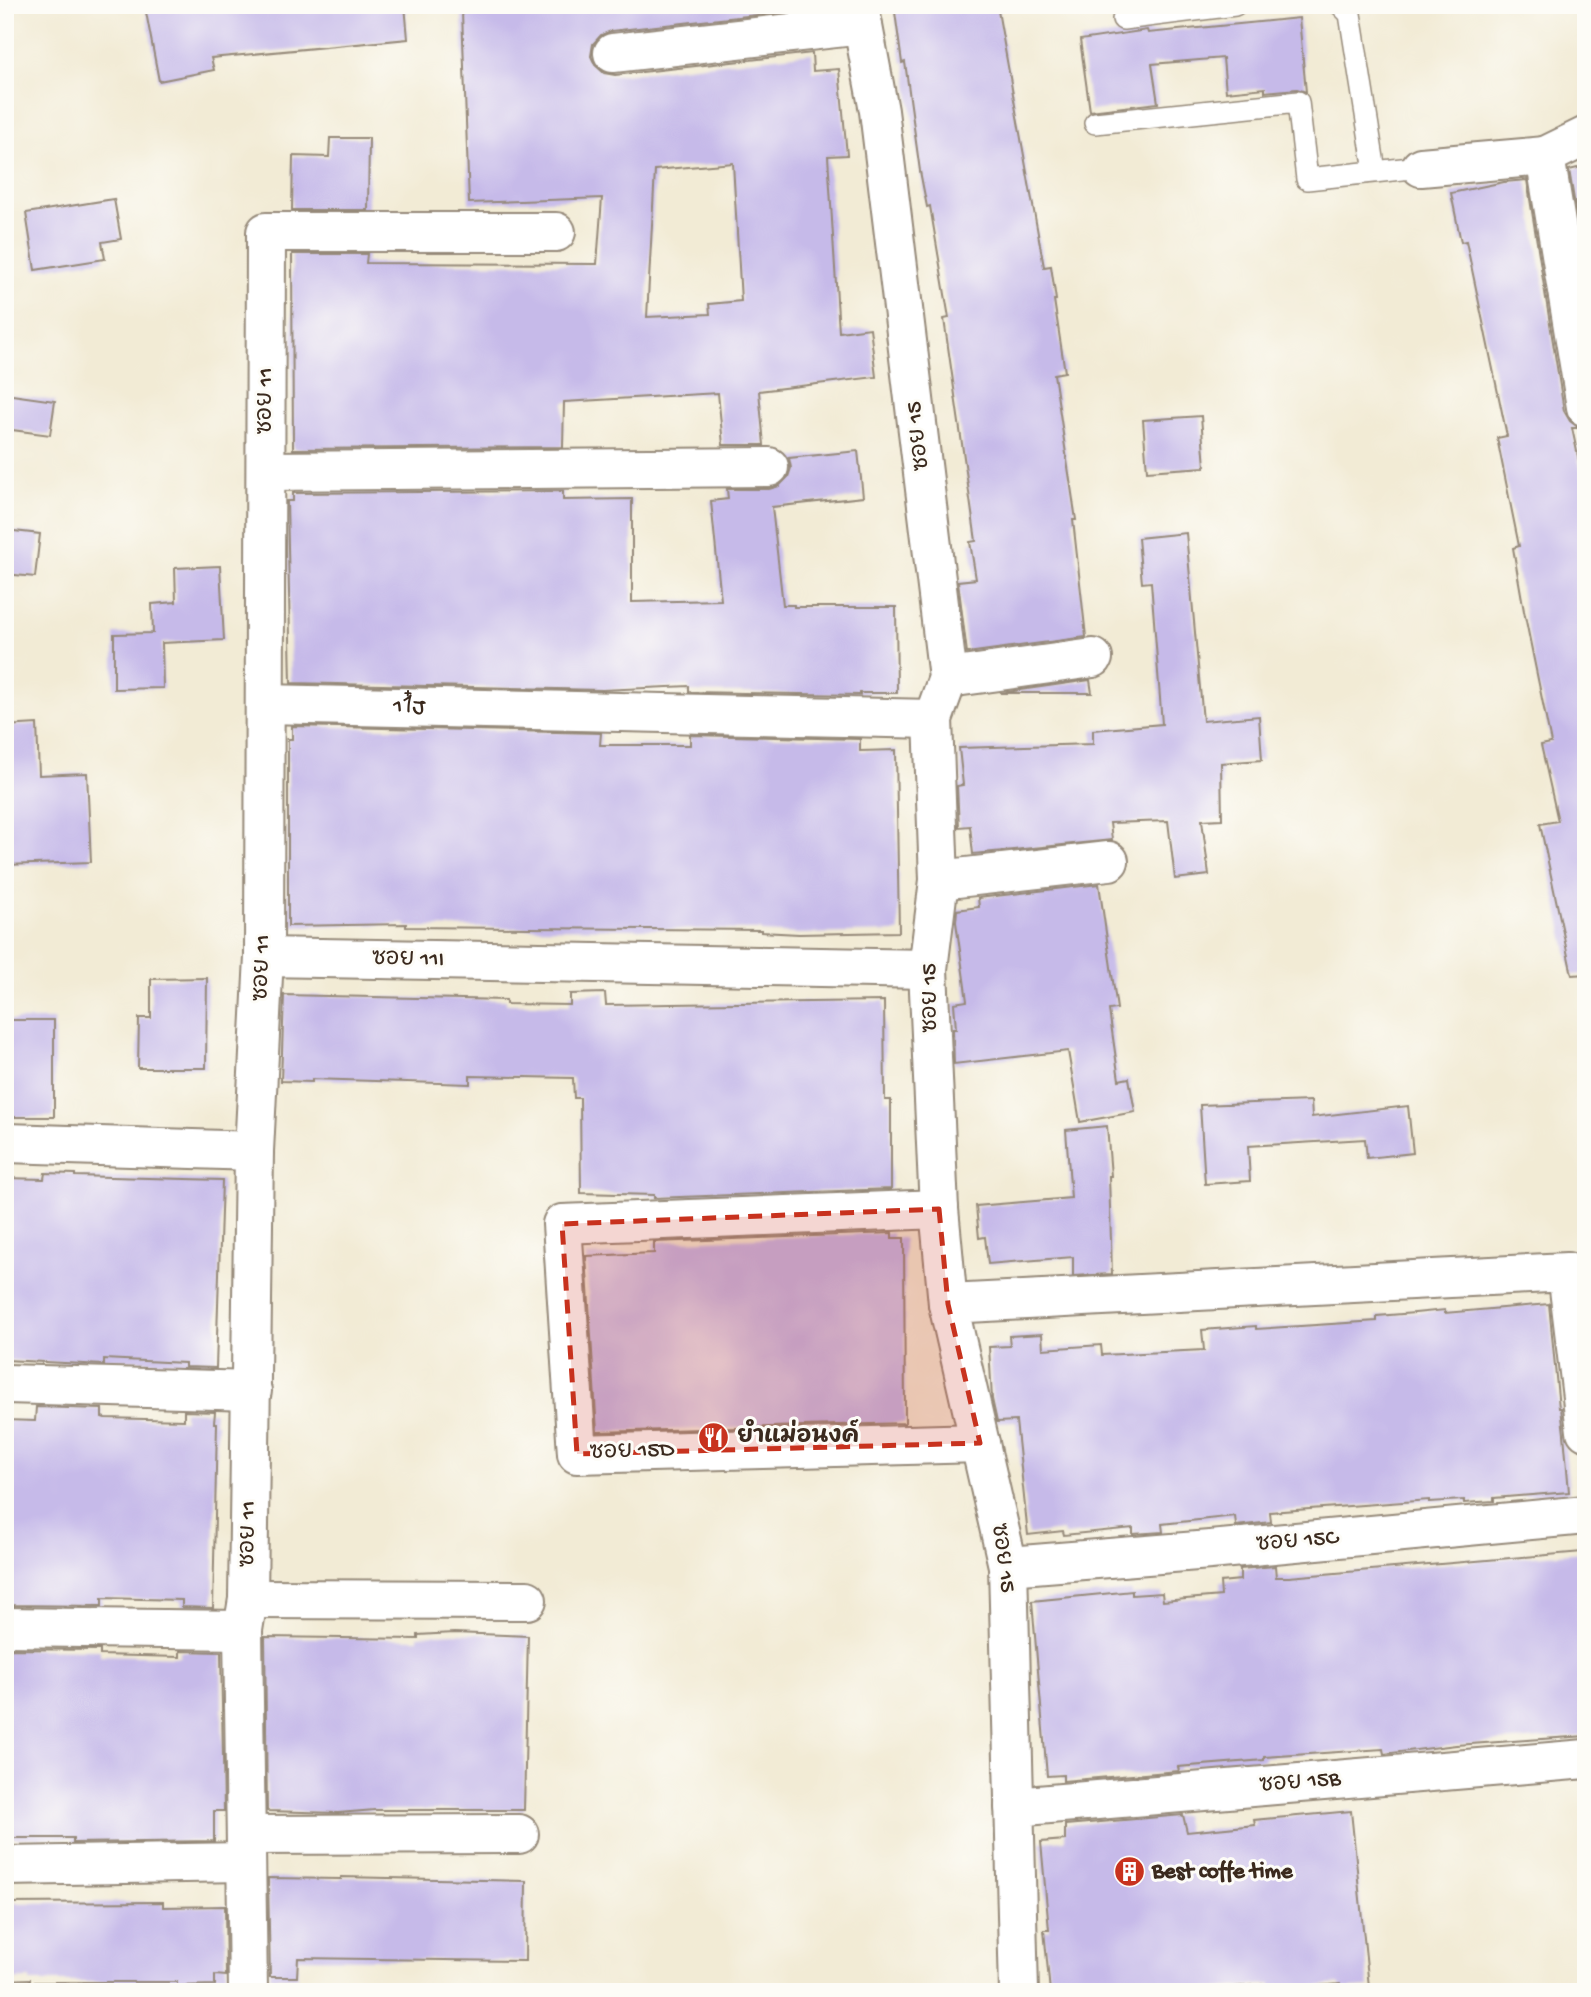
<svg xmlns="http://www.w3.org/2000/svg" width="1591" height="1997" viewBox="0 0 1591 1997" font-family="'Gochi Hand','Playpen Sans Thai',sans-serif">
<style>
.building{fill:#c6bae9;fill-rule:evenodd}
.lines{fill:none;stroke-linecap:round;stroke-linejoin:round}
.service-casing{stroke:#968a7a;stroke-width:24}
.minor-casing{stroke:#968a7a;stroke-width:42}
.service{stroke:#fff;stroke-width:21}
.minor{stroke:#fff;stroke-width:38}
.marked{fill:#c8321e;fill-opacity:0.2;stroke:#c8321e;stroke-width:5;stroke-dasharray:14 9;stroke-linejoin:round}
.labels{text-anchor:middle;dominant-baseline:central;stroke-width:6;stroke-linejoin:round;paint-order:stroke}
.street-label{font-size:23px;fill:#3b2a1e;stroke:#fdfcf7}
.poi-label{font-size:23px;font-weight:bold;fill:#3b2a1e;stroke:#fdfcf7;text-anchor:start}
</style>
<rect width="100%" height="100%" fill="#fdfcf7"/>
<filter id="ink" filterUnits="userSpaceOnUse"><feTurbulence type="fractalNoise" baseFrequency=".0143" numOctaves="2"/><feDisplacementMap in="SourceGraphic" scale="14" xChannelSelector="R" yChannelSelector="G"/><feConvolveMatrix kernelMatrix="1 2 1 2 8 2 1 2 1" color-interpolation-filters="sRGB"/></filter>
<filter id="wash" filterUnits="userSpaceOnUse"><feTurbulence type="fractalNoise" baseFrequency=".00686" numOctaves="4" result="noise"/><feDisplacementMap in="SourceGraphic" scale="28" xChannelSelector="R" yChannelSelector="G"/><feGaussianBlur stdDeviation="1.57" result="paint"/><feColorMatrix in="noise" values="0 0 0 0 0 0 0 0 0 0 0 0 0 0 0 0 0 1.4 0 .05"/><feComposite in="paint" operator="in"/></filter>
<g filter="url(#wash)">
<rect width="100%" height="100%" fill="#f2ebd5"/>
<g id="blocks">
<g class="building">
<path d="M179 5H405L408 39 211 58 214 70 159 81 146 12Z"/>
<path d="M511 5H810V9L611 31 601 35 593 44 591 56 595 65 604 73 615 75 812 53 813 71 839 69 847 155 828 156 839 332 870 328 876 377 759 391 764 445H723L718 393 564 402 563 447 293 449 292 254H367L366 263 597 264 602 198 469 203 462 12 512 9ZM733 163 741 301 709 304 710 314 647 317 655 170Z"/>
<path d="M894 5H997L1044 267 1051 266 1056 300H1054L1065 372 1054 374 1076 520H1073L1086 637 967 653 958 581 976 579 970 542 976 541 944 319 949 318 930 206 927 207 920 171 905 62 902 63Z"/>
<path d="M1299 18 1306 92 1297 89 1265 92V88L1226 92 1223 58 1152 64 1158 103 1090 111 1080 40 1147 30 1148 33Z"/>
<path d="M330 138H369L368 210H292L293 156 329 157Z"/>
<path d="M1586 166V270L1569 170Z"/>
<path d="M1527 180 1564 411 1570 421 1579 428H1572L1586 494V974L1572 975 1540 824 1558 821 1541 745 1551 743 1524 611 1513 548 1519 546 1497 438 1507 436 1466 241 1461 242 1451 193 1504 182Z"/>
<path d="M114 199 121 239 102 242 105 259 35 270 26 213Z"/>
<path d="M5 394 55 401 50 435 5 429Z"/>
<path d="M1201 416 1205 467 1147 471 1143 420Z"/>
<path d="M858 451 863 497 772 507 783 605H794V607H896L897 693H860V695L689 692V686L602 690 291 683 287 501H293V493L563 491V500L632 499V602L721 600 711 501 728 499 727 489H769L779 486 788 477 791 468 789 458Z"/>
<path d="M5 530 40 534 35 577 5 574Z"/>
<path d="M1186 533 1203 721 1259 716 1262 760 1221 763 1222 819 1202 820 1209 875 1175 879 1168 821 1110 823 1112 840 973 854 970 826 959 827 957 786 963 785 959 748 1093 744V730L1162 724 1151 582 1142 583 1138 538Z"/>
<path d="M220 566 224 640 162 643 163 688 114 689V634L153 633 152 604 176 602 175 568Z"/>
<path d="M1090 680 1092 693H1000Z"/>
<path d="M37 724 39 775 87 773 91 862 5 865V726Z"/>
<path d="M292 726 601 733 600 745H690V735L860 739V751L896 750 899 932 799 934 761 932V930L406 927V924L288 926V739H292Z"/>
<path d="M1099 884 1117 1009 1109 1010 1119 1080 1129 1078 1135 1112 1080 1122 1068 1051 954 1064 953 1029H956L954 1003 967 1001 956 922 957 910 979 907 978 898Z"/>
<path d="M207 978 206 1068H138L139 1018H151V979Z"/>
<path d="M605 993 606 1005 884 1001 885 1100H891V1189L654 1198V1195L581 1193 580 1098H574L573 1078 470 1076V1084L312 1079V1082L281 1081 284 995 506 1000V1004L570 1005V994Z"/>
<rect x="5" y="1020" width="49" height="97"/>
<path d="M1311 1101 1312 1117 1408 1106 1413 1153 1367 1158 1365 1139 1248 1146 1250 1181 1205 1184 1200 1105Z"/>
<path d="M1107 1126 1111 1176H1109L1112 1274 1073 1276V1257L988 1264 985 1237 979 1238 976 1206 1071 1198 1066 1130Z"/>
<path d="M45 1173 75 1174V1176L222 1180 216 1368 185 1367V1363L104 1359V1365L5 1360V1178L44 1179Z"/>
<path d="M892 1233V1238H904L905 1423 597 1432 586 1256 654 1253V1242Z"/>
<path d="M1549 1304 1559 1408H1561L1564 1434 1569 1492 1494 1498V1501L1464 1503V1500L1429 1502V1500L1270 1512 1271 1522 1236 1526 1235 1516 1162 1524 1163 1532 1133 1534V1528L1064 1535 1063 1531 1028 1535 1016 1421 997 1422 992 1399 989 1347 1010 1346 1009 1336 1042 1334 1043 1349 1101 1345 1102 1355 1204 1350 1202 1330 1256 1326V1329L1377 1321V1316L1415 1313 1445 1310V1313Z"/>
<path d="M36 1407 102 1409V1417L105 1418 184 1420V1411L215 1412 214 1423H217L213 1608 182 1607V1600L102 1598V1606L5 1605V1420L35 1421Z"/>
<path d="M1582 1552 1586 1604V1736L1456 1745 1384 1754 1383 1749 1264 1757V1760L1178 1767 1179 1771 1063 1781V1775L1047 1776 1032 1601 1132 1591V1595L1162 1593 1163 1601 1221 1596 1220 1582 1240 1580V1569L1275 1566 1276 1577H1289Z"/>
<path d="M454 1633 528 1636 524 1810H375L338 1813 267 1811 265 1637 418 1639V1635Z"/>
<path d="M5 1649 100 1650V1655L180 1657V1651L221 1652 224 1811H214V1841L73 1843V1838H5Z"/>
<path d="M1351 1811 1369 1987 1341 1989 1340 1984 1271 1990V1984L1197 1990V1992H1050L1044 1930H1049L1041 1842 1065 1840V1825L1183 1815 1187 1832 1255 1825 1254 1820Z"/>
<path d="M341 1877 526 1881 525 1961 298 1958 297 1977H270L268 1878 341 1879Z"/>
<path d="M163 1902V1907L225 1906 226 1976 215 1975V1985L177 1986V1982H30V1979L5 1980V1903Z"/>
</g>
</g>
</g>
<g filter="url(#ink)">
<use href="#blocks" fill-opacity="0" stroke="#968a7a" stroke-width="2"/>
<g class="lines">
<defs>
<g id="service">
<path d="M1341 5 1350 14 1375 171"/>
<path d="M1123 19 1235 5"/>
<path d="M1095 123 1298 102 1307 179 1421 167"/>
</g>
<g id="minor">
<path d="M859 5 879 111 948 678 933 719 939 880 928 969 939 1209 948 1304 1008 1566 1019 1992"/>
<path d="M613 53 863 25"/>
<path d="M1586 136 1545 156 1586 407"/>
<path d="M1421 167 1545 156"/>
<path d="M266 471 769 467"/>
<path d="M948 678 1093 658"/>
<path id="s1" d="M265 704 933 719"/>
<path d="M939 880 1109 861"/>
<path d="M264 957 928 969"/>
<path d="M7 1143 254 1151"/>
<path d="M939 1209 562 1224 577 1454 980 1443"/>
<path d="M948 1304 1567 1272 1586 1431"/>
<path d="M6 1384 252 1391"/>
<path d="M1008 1566 1210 1550 1586 1515"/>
<path d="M248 1599 527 1600"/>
<path d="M5 1627 243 1630"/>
<path d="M1014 1807 1586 1759"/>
<path d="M247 1835 519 1834"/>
<path d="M5 1866 244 1862"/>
<path d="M248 1992 243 1630 248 1599 254 1151 264 957 266 232H556"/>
</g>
</defs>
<use href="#service" class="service-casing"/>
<use href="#minor" class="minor-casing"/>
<use href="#service" class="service"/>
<use href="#minor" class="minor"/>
</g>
</g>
<path class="marked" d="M939 1209 948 1304 980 1443 577 1454 562 1224Z"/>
<defs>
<symbol id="restaurant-disc" viewBox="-11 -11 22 22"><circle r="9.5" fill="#c8321e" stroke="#fdfcf7"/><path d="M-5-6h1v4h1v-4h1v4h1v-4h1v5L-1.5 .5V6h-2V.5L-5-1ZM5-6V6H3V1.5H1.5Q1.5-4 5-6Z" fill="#fff"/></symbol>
<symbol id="building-disc" viewBox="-11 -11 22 22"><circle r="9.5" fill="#c8321e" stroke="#fdfcf7"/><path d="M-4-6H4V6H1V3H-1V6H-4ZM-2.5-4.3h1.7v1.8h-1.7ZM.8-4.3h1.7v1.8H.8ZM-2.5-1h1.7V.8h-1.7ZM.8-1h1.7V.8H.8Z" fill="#fff"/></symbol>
</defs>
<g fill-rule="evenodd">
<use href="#restaurant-disc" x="696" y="1420" width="35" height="35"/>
<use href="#building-disc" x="1112" y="1854" width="35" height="35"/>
</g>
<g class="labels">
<g class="street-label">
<text transform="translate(266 401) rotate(-90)">ซอย 11</text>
<text transform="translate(919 436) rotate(-97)">ซอย 15</text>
<text stroke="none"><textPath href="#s1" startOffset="144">11๋J</textPath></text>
<text transform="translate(408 960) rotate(1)">ซอย 11I</text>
<text transform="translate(263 968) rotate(-88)">ซอย 11</text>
<text transform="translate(931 998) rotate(-91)">ซอย 15</text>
<text transform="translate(632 1452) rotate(-2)">ซอย 15D</text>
<text transform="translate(249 1534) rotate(-89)">ซอย 11</text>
<text transform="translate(1297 1542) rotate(-5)">ซอย 15C</text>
<text transform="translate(1002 1558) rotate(82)">ซอย 15</text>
<text transform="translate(1300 1783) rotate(-5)">ซอย 15B</text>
</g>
<g class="poi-label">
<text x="737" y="1437">ยำแม่อนงค์</text>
<text x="1152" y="1872">Best coffe time</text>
</g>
</g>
<rect width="1591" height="1997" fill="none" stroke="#fdfcf7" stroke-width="28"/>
</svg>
